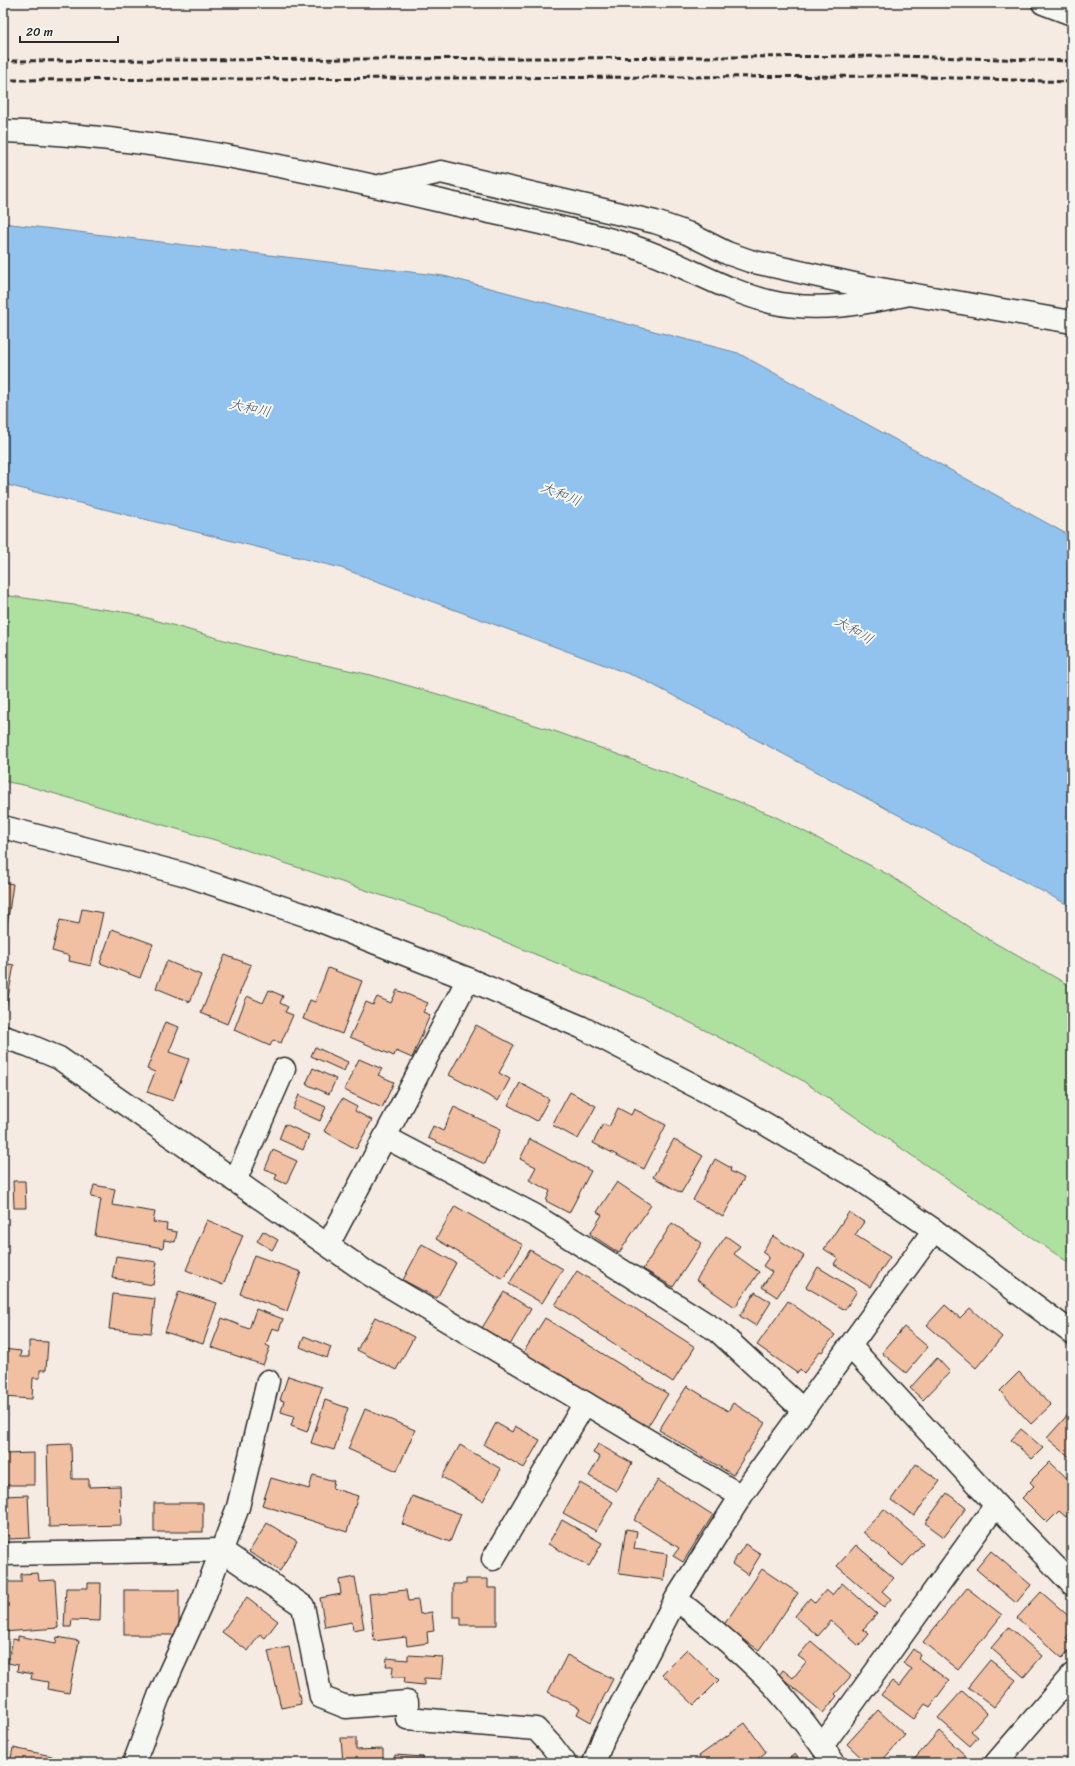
<svg xmlns="http://www.w3.org/2000/svg" width="1075" height="1766" viewBox="0 0 1075 1766" font-family="Sriracha,'Klee One',sans-serif">
<style>
.green{fill:#aee0a0;stroke:#6c8666}
.water{fill:#92c3ee;stroke:#6986a0}
.building{fill:#f1bfa2;stroke:#2b2b2b}
.lines{fill:none;stroke-linecap:round;stroke-linejoin:round}
.minor-casing{stroke:#2b2b2b;stroke-width:25}
.minor{stroke:#f6f6f2;stroke-width:22}
.rail{stroke:#2b2b2b;stroke-width:3;stroke-dasharray:6 3;stroke-linecap:butt}
.labels{text-anchor:middle;dominant-baseline:central;stroke-width:4;stroke-linejoin:round;paint-order:stroke}
.water-label{font-size:14px;font-style:italic;fill:#4a5966;stroke:#f6f6f2}
</style>
<rect width="100%" height="100%" fill="#f5ebe2"/>
<filter id="ink" filterUnits="userSpaceOnUse"><feTurbulence type="fractalNoise" baseFrequency=".025" numOctaves="2"/><feDisplacementMap in="SourceGraphic" scale="8" xChannelSelector="R" yChannelSelector="G"/><feConvolveMatrix kernelMatrix="1 2 1 2 8 2 1 2 1" color-interpolation-filters="sRGB"/></filter>
<g filter="url(#ink)">
<path class="green" d="M3 595 130 613 266 652 371 675 441 695 560 733 663 771 774 816 889 875 981 935 1072 987V1265L800 1079 642 998 437 914 222 842 28 786 3 781Z"/>
<path class="water" d="M3 223 444 276 738 353 1072 537V907L640 678 341 568 3 484Z"/>
<g class="building">
<path d="M3 882 13 884 5 940 3 939Z"/>
<path d="M82 909 103 913 91 966 69 961 70 956 52 951 60 920 79 924Z"/>
<path d="M112 929 153 944 140 978 100 963Z"/>
<path d="M225 955 251 965 227 1024 201 1013Z"/>
<path d="M167 961 201 975 190 1002 156 988Z"/>
<path d="M3 963 14 965 6 1008H3Z"/>
<path d="M328 968 362 981 342 1034 303 1019 310 1000 315 1002Z"/>
<path d="M269 990 283 996 280 1003 288 1007 285 1012 293 1015 281 1043 273 1040 270 1046 234 1030 247 996 263 1003Z"/>
<path d="M397 990 428 1003 423 1012 430 1015 412 1058 396 1051 394 1056 350 1037 366 1002 373 1005 377 997 391 1003Z"/>
<path d="M165 1022 179 1027 169 1052 189 1059 173 1101 147 1092 155 1072 147 1069Z"/>
<path d="M476 1025 514 1045 499 1073 510 1079 498 1101 449 1075Z"/>
<path d="M315 1047 348 1062 344 1071 311 1056Z"/>
<path d="M359 1059 382 1069 378 1075 394 1082 382 1108 344 1090Z"/>
<path d="M313 1068 336 1079 329 1094 306 1084Z"/>
<path d="M520 1083 549 1099 537 1121 508 1105Z"/>
<path d="M570 1092 596 1106 578 1139 552 1125Z"/>
<path d="M299 1095 326 1107 320 1121 293 1109Z"/>
<path d="M342 1099 357 1107 355 1111 372 1120 356 1149 324 1131Z"/>
<path d="M454 1107 501 1129 485 1164 428 1138 433 1126 443 1131Z"/>
<path d="M618 1108 631 1115 634 1109 666 1125 644 1169 593 1143 603 1124 609 1127Z"/>
<path d="M285 1124 309 1135 303 1150 279 1139Z"/>
<path d="M530 1139 591 1171 569 1213 546 1201 550 1191 529 1180 536 1167 520 1159Z"/>
<path d="M674 1139 703 1156 681 1193 653 1177Z"/>
<path d="M273 1150 297 1161 286 1184 275 1179 277 1174 265 1169Z"/>
<path d="M715 1159 731 1168 730 1171 744 1178 723 1217 693 1200Z"/>
<path d="M13 1181H25L26 1208H14Z"/>
<path d="M617 1182 651 1205 619 1253 590 1234 602 1215 597 1212Z"/>
<path d="M94 1185 115 1189 112 1205 155 1212 153 1222 167 1224 166 1230 177 1232 175 1242 164 1240 163 1248 95 1236 101 1199 91 1197Z"/>
<path d="M455 1206 523 1245 503 1279 436 1239Z"/>
<path d="M849 1212 864 1222 855 1235 890 1257 870 1287 834 1264 838 1258 824 1249Z"/>
<path d="M207 1220 243 1235 223 1285 186 1270Z"/>
<path d="M672 1223 702 1243 673 1287 643 1269Z"/>
<path d="M263 1231 278 1240 272 1250 257 1241Z"/>
<path d="M726 1236 740 1246 734 1254 759 1272 735 1307 696 1280Z"/>
<path d="M773 1236 804 1256 777 1297 762 1287 772 1272 763 1266 769 1257 762 1252Z"/>
<path d="M422 1244 456 1263 437 1298 403 1280Z"/>
<path d="M530 1250 563 1269 542 1303 509 1284Z"/>
<path d="M254 1255 301 1272 287 1311 240 1294Z"/>
<path d="M116 1256 157 1262 153 1285 112 1278Z"/>
<path d="M818 1267 857 1291 845 1310 806 1287Z"/>
<path d="M577 1271 695 1347 673 1382 555 1305Z"/>
<path d="M179 1291 217 1303 203 1344 165 1332Z"/>
<path d="M504 1292 531 1309 510 1345 482 1328Z"/>
<path d="M755 1292 771 1302 756 1326 740 1316Z"/>
<path d="M113 1294 155 1299 151 1333 109 1329Z"/>
<path d="M788 1301 835 1335 822 1352 820 1351 804 1373 800 1369 797 1373 757 1345Z"/>
<path d="M945 1305 960 1318 970 1308 1002 1337 976 1368 927 1325Z"/>
<path d="M256 1309 283 1319 279 1330 272 1328 266 1345 270 1347 263 1365 211 1347 222 1318 249 1329Z"/>
<path d="M375 1317 414 1337 396 1370 357 1350Z"/>
<path d="M545 1318 668 1394 646 1429 523 1353Z"/>
<path d="M904 1327 928 1347 906 1373 882 1353Z"/>
<path d="M304 1336 331 1347 327 1358 300 1347Z"/>
<path d="M29 1341 48 1342 46 1370H40V1378H33L32 1399 3 1397V1349L21 1351 20 1357H29Z"/>
<path d="M937 1358 950 1372 923 1400 910 1388Z"/>
<path d="M1019 1372 1051 1405 1031 1424 1000 1391Z"/>
<path d="M288 1376 322 1387 307 1432 291 1426 294 1416 281 1412 284 1401 280 1400Z"/>
<path d="M687 1386 728 1411 733 1403 765 1423 733 1475 659 1430Z"/>
<path d="M325 1400 348 1408 334 1450 311 1443Z"/>
<path d="M365 1409 415 1430 397 1471 348 1449Z"/>
<path d="M1072 1410V1459L1047 1438Z"/>
<path d="M496 1423 512 1432 515 1426 540 1440 524 1468 484 1445Z"/>
<path d="M1021 1429 1043 1448 1032 1459 1011 1440Z"/>
<path d="M71 1444 72 1479H89V1487L120 1486 121 1525 49 1527 47 1445Z"/>
<path d="M598 1444 632 1463 617 1491 589 1476 600 1457 593 1453Z"/>
<path d="M460 1445 501 1469 483 1501 442 1477Z"/>
<path d="M34 1453V1485H4L3 1454Z"/>
<path d="M1050 1462 1072 1483V1510L1066 1517 1059 1511 1047 1523 1022 1498 1034 1486 1030 1482Z"/>
<path d="M916 1464 940 1481 914 1516 891 1500Z"/>
<path d="M313 1475 334 1481 332 1488 358 1496 347 1532 262 1505 271 1478 309 1489Z"/>
<path d="M658 1480 713 1515 683 1562 673 1556 679 1548 634 1520Z"/>
<path d="M580 1483 613 1502 596 1531 563 1513Z"/>
<path d="M947 1493 966 1508 944 1537 925 1523Z"/>
<path d="M28 1495 30 1538 9 1539V1535H3V1496Z"/>
<path d="M412 1496 461 1514 450 1542 402 1524Z"/>
<rect x="154" y="1503" width="49" height="29"/>
<path d="M884 1509 923 1543 903 1566 863 1532Z"/>
<path d="M562 1520 602 1543 589 1566 548 1544Z"/>
<path d="M267 1523 297 1541 280 1571 249 1552Z"/>
<path d="M626 1529 637 1531 634 1549 667 1554 664 1580 619 1574Z"/>
<path d="M745 1544 761 1554 748 1575 732 1564Z"/>
<path d="M856 1545 894 1578 882 1591 891 1599 884 1607 837 1566Z"/>
<path d="M991 1551 1031 1585 1016 1603 976 1569Z"/>
<path d="M3 1569H7L8 1582H21V1574L38 1573 39 1581 55 1580 58 1628 3 1632Z"/>
<path d="M762 1569 798 1593 759 1650 723 1626Z"/>
<path d="M355 1577 364 1628 353 1630 352 1622 325 1627 320 1598 341 1594 339 1580Z"/>
<path d="M466 1579H488V1588H497V1625H461V1617H453V1584H466Z"/>
<path d="M88 1583H101L100 1621 72 1620 71 1627H64L66 1588H88Z"/>
<path d="M842 1583 877 1614 863 1629 869 1634 859 1646 831 1621 818 1636 795 1616 810 1598 815 1603 826 1590 832 1595Z"/>
<path d="M967 1588 1002 1615 958 1670 923 1642Z"/>
<rect x="124" y="1590" width="55" height="45"/>
<path d="M406 1590 408 1601 418 1600 420 1614 432 1612 434 1631 427 1632 428 1643 407 1646 406 1637 374 1641 369 1594Z"/>
<path d="M1041 1592 1072 1619V1631L1066 1638 1072 1643V1647L1062 1658 1017 1618Z"/>
<path d="M247 1597 278 1621 265 1638 260 1634 248 1651 222 1632Z"/>
<path d="M1009 1627 1042 1656 1024 1677 991 1648Z"/>
<path d="M18 1636 56 1643 57 1637 79 1641 69 1693 47 1689 48 1682 31 1679 32 1674 17 1671 18 1665 8 1663 13 1639 18 1640Z"/>
<path d="M811 1641 851 1676 835 1694 837 1696 823 1713 779 1675 783 1670 793 1678 806 1662 798 1656Z"/>
<path d="M289 1647 301 1704 281 1708 268 1651Z"/>
<path d="M687 1649 719 1680 694 1705 662 1674Z"/>
<path d="M913 1649 920 1654 918 1658 949 1681 930 1707 925 1704 914 1719 881 1695 892 1681 899 1686 912 1669 903 1663Z"/>
<path d="M408 1655 443 1657 441 1679 424 1678V1685L404 1683 405 1677H392L393 1666H386L387 1658 408 1660Z"/>
<path d="M567 1655 613 1679 591 1722 577 1714 580 1708 548 1692Z"/>
<path d="M990 1660 1016 1680 994 1707 968 1687Z"/>
<path d="M962 1691 987 1713 971 1731 978 1737 970 1746 938 1718Z"/>
<path d="M878 1710 905 1735 880 1763H867L847 1744Z"/>
<path d="M745 1723 766 1752 752 1763H703L699 1756Z"/>
<path d="M939 1731 966 1756 960 1763H911Z"/>
<path d="M341 1738H356V1750L383 1749V1763H343Z"/>
<path d="M13 1748 52 1756 50 1763H10Z"/>
<path d="M795 1754 802 1763H782Z"/>
<path d="M395 1755 423 1757V1763H394Z"/>
</g>
<g class="lines">
<defs>
<g id="minor">
<path d="M1043 3 1072 14"/>
<path d="M3 131C151 136 297 168 441 201 500 215 561 226 619 242 672 257 718 289 771 302 817 313 866 303 910 294"/>
<path d="M383 185 441 172 655 222 687 233 727 253 750 261 863 286 1072 322"/>
<path d="M3 827 183 874 308 916 468 979 581 1027 740 1109 861 1180 934 1230 1072 1333"/>
<path d="M3 1037 28 1045 59 1058 369 1274 741 1496"/>
<path d="M385 1137 534 1215 719 1332 803 1410"/>
<path d="M235 1181 284 1069"/>
<path d="M328 1245 468 979"/>
<path d="M850 1346 996 1505 1072 1584"/>
<path d="M3 1554 221 1550 303 1606 321 1697 346 1707 407 1702V1718L536 1729 552 1746 565 1763"/>
<path d="M493 1559 585 1403"/>
<path d="M676 1599C710 1626 744 1654 774 1686 795 1710 816 1737 834 1763"/>
<path d="M822 1746 996 1505"/>
<path d="M134 1763 159 1696 204 1597 238 1507 268 1381"/>
<path d="M594 1763 603 1739 676 1599 741 1496 934 1230"/>
<path d="M996 1763 1072 1675"/>
</g>
</defs>
<use href="#minor" class="minor-casing"/>
<use href="#minor" class="minor"/>
<g class="rail">
<path d="M3 61 897 56 1072 61"/>
<path d="M3 80 897 76 1072 82"/>
</g>
</g>
</g>
<g class="labels">
<g class="water-label">
<text transform="translate(250 408) rotate(12)">大和川</text>
<text transform="translate(561 494) rotate(22)">大和川</text>
<text transform="translate(854 630) rotate(30)">大和川</text>
</g>
</g>
<rect width="1075" height="1766" fill="none" stroke="#f6f6f2" stroke-width="16"/>
<rect x="8" y="8" width="1059" height="1750" fill="none" stroke="#2b2b2b" stroke-width="1.5" filter="url(#ink)"/>
<path d="M20 36v6h98v-6" fill="none" stroke="#2b2b2b" stroke-width="2"/>
<text x="26" y="36" font-size="12" fill="#2b2b2b" stroke="#f6f6f2" stroke-width="3" paint-order="stroke">20 m</text>
</svg>
